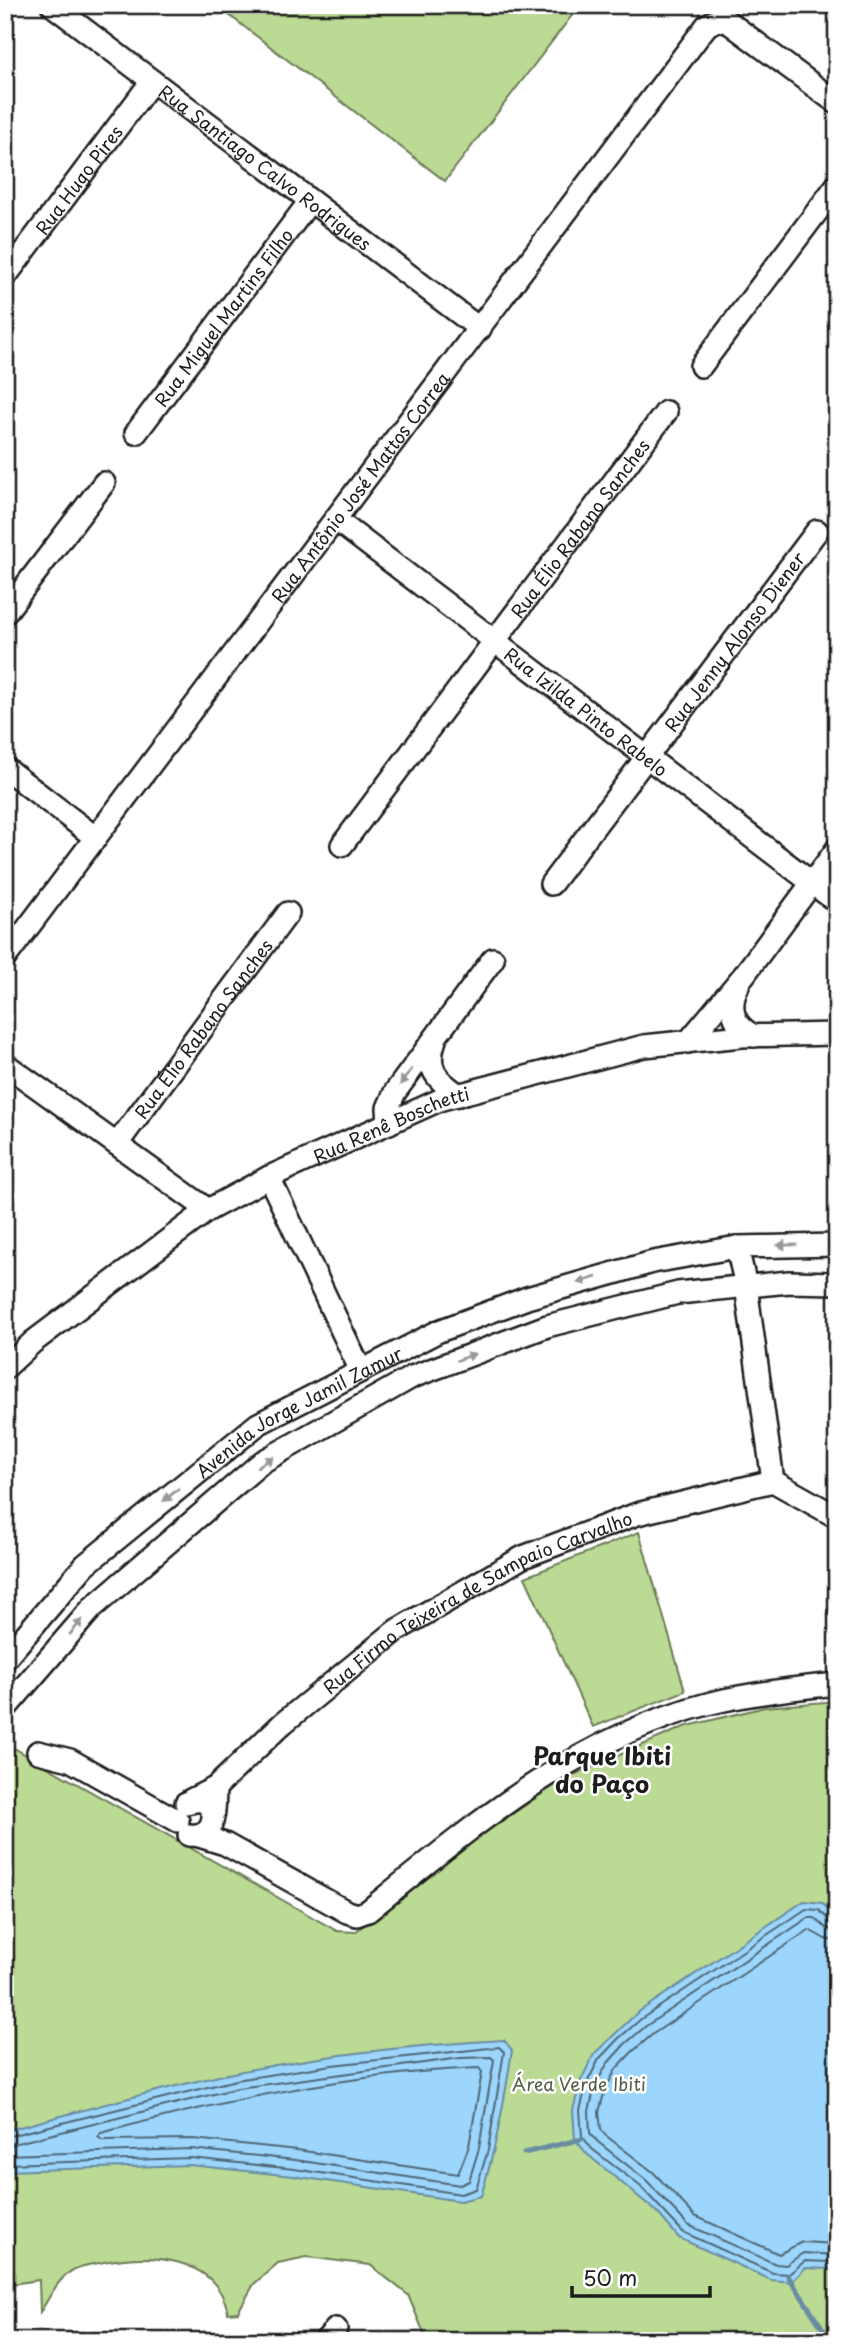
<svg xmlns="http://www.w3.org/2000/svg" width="842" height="2346" viewBox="0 0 842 2346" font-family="'Playpen Sans',sans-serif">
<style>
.green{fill:#bbda93;stroke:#6c7b58;stroke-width:2}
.water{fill:#9cd6fc;stroke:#698ca2;stroke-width:2}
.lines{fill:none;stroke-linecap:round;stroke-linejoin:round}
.shore{stroke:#4f6676;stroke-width:2}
.stream{stroke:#698ca2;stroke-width:5}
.street-casing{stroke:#1c1c1c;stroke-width:26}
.street{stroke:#fff;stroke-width:21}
.oneway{fill:#999}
.labels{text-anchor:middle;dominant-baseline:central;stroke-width:5;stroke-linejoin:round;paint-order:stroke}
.street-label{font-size:18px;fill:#1c1c1c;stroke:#fff}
.park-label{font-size:18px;fill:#545e46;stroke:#fff}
.district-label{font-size:24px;font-weight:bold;fill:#1c1c1c;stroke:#fff}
</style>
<rect width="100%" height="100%" fill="#fff"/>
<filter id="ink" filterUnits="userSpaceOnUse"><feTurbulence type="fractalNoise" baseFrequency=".0143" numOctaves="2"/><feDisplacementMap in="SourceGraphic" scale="14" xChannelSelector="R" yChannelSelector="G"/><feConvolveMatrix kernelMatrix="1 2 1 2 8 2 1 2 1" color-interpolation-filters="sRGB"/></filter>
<g filter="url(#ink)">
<g class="green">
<path d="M216 5H580L445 181Z"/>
<path d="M639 1532 685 1691 593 1727 525 1577Z"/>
<path d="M837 1701V2341H421L424 2333 408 2295 370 2265 307 2257 278 2263 254 2284 238 2312 228 2313C217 2256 150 2253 104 2262 95 2264 81 2265 73 2270 58 2278 49 2299 40 2312L39 2280 5 2285V1743L337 1931 355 1932 468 1844 562 1780 684 1727 765 1707Z"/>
</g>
<g class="water">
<path d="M804 1901 822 1903 837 1918V2277L830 2269 805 2268 792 2282 771 2280 679 2238 657 2212 587 2154 575 2139 573 2110 581 2080 594 2054 637 2013Z"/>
<path d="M504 2040 512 2050C505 2099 496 2148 481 2196L460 2201 293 2176 190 2165 5 2171V2131C81 2111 157 2089 233 2073 322 2055 414 2045 504 2040Z"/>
</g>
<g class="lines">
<g class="shore">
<path d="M837 1922 830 1921 819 1910 806 1909 641 2019 619 2038 599 2059 587 2083 580 2110 582 2136 592 2149 640 2186 683 2232 773 2273 789 2274 805 2261 830 2262 837 2266"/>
<path d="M837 1931 826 1928 815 1918H808L646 2026 625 2044 607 2064 595 2086 589 2111 590 2133 598 2142 646 2180 688 2225 776 2264 786 2265 803 2253 837 2255"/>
<path d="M837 1941 825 1939 809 1930 653 2034 632 2052 616 2069 605 2090 599 2112 601 2129 605 2135 653 2172 695 2216 779 2254 802 2242 837 2244"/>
<path d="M479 2068 482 2072 469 2146 458 2174 297 2150 193 2139 102 2140 98 2137 101 2133C223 2100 352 2073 479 2068Z"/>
<path d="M5 2137 236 2080 332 2065 499 2047 504 2052 488 2150 476 2189 461 2194 294 2169 191 2158 5 2164"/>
<path d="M5 2146 238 2088 461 2058 491 2057 494 2060 479 2148 469 2181 460 2185 295 2160 191 2149 5 2155"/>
</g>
<g class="stream">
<path d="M524 2153 582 2139"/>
<path d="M788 2276 831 2341"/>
</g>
<defs>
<g id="street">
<path id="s1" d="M52 5 480 329"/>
<path id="s2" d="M5 277 152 81"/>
<path d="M701 366 837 185"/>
<path id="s3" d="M136 433 310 201"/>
<path id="s4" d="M336 520 837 902"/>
<path d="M5 613 104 483"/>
<path d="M5 768 96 838"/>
<path id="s5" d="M342 845 666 412"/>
<path id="s6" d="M551 884 817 531"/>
<path id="s7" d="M5 958 707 25 717 20 727 21 837 103"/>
<path d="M738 986C728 1007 732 1025 754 1036"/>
<path d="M435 1040C425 1068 436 1080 459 1095"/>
<path d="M688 1042 744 975 837 849"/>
<path d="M5 1064 208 1210"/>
<path d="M389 1123 388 1108 395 1092 493 959"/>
<path id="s8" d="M117 1144 288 913"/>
<path d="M269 1177 361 1371"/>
<path d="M737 1247 746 1286 773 1481 837 1517"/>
<path id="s9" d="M5 1368 33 1342 208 1210 269 1177 442 1099 644 1046 742 1036 837 1034"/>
<path id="s10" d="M5 1659 85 1565 258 1424 439 1331 527 1298 653 1262 737 1247 837 1245"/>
<path d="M5 1709 93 1607 262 1462 412 1377 547 1326 678 1293 789 1282 837 1283"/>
<path d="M38 1752 70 1760 178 1821"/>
<path id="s11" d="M191 1800 215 1788 282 1724 397 1630 523 1557 637 1514 773 1481"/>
<path d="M186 1803 200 1800 208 1804 213 1813"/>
<path d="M189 1835C218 1838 214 1809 215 1788"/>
<path d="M199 1836 225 1844 347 1912 357 1915 368 1911C472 1826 577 1737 711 1703 752 1693 795 1688 837 1684"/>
<path d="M325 2341 336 2329"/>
</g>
</defs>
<use href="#street" class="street-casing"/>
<use href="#street" class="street"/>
</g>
<defs><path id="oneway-solid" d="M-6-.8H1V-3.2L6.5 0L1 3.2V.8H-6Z" transform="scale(1.75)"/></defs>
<g class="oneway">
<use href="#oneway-solid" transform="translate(406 1077) rotate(126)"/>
<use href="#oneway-solid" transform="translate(787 1245) rotate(179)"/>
<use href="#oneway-solid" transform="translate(587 1280) rotate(163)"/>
<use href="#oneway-solid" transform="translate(466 1357) rotate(-21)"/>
<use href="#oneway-solid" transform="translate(265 1462) rotate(-33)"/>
<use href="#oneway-solid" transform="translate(171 1495) rotate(141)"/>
<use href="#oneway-solid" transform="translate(76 1627) rotate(-50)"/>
</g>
</g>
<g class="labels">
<g class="street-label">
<text stroke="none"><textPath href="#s1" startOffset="268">Rua Santiago Calvo Rodrigues</textPath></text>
<text stroke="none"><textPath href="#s2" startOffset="122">Rua Hugo Pires</textPath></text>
<text stroke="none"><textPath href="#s3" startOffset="145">Rua Miguel Martins Filho</textPath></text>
<text stroke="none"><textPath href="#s7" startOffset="590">Rua Antônio José Mattos Correa</textPath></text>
<text stroke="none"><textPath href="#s5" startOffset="396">Rua Élio Rabano Sanches</textPath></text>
<text stroke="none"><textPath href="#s6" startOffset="304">Rua Jenny Alonso Diener</textPath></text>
<text stroke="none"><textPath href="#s4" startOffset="315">Rua Izilda Pinto Rabelo</textPath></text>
<text stroke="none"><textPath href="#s8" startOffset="144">Rua Élio Rabano Sanches</textPath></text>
<text stroke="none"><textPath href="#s9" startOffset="460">Rua Renê Boschetti</textPath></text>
<text stroke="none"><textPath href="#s10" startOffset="388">Avenida Jorge Jamil Zamur</textPath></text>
<text stroke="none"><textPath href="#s11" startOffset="352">Rua Firmo Teixeira de Sampaio Carvalho</textPath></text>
</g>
<g class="park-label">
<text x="579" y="2083">Área Verde Ibiti</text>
</g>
<g class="district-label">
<text x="602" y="1755">Parque Ibiti<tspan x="602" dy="28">do Paço</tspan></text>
</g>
</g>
<rect width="842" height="2346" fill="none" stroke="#fff" stroke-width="28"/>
<rect x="14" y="14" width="814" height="2318" fill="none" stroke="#1c1c1c" stroke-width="2.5" filter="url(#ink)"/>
<path d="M572 2286v10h138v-10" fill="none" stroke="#1c1c1c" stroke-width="3.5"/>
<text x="583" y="2286" font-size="21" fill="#1c1c1c" stroke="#ffffff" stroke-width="5" paint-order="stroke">50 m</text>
</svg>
